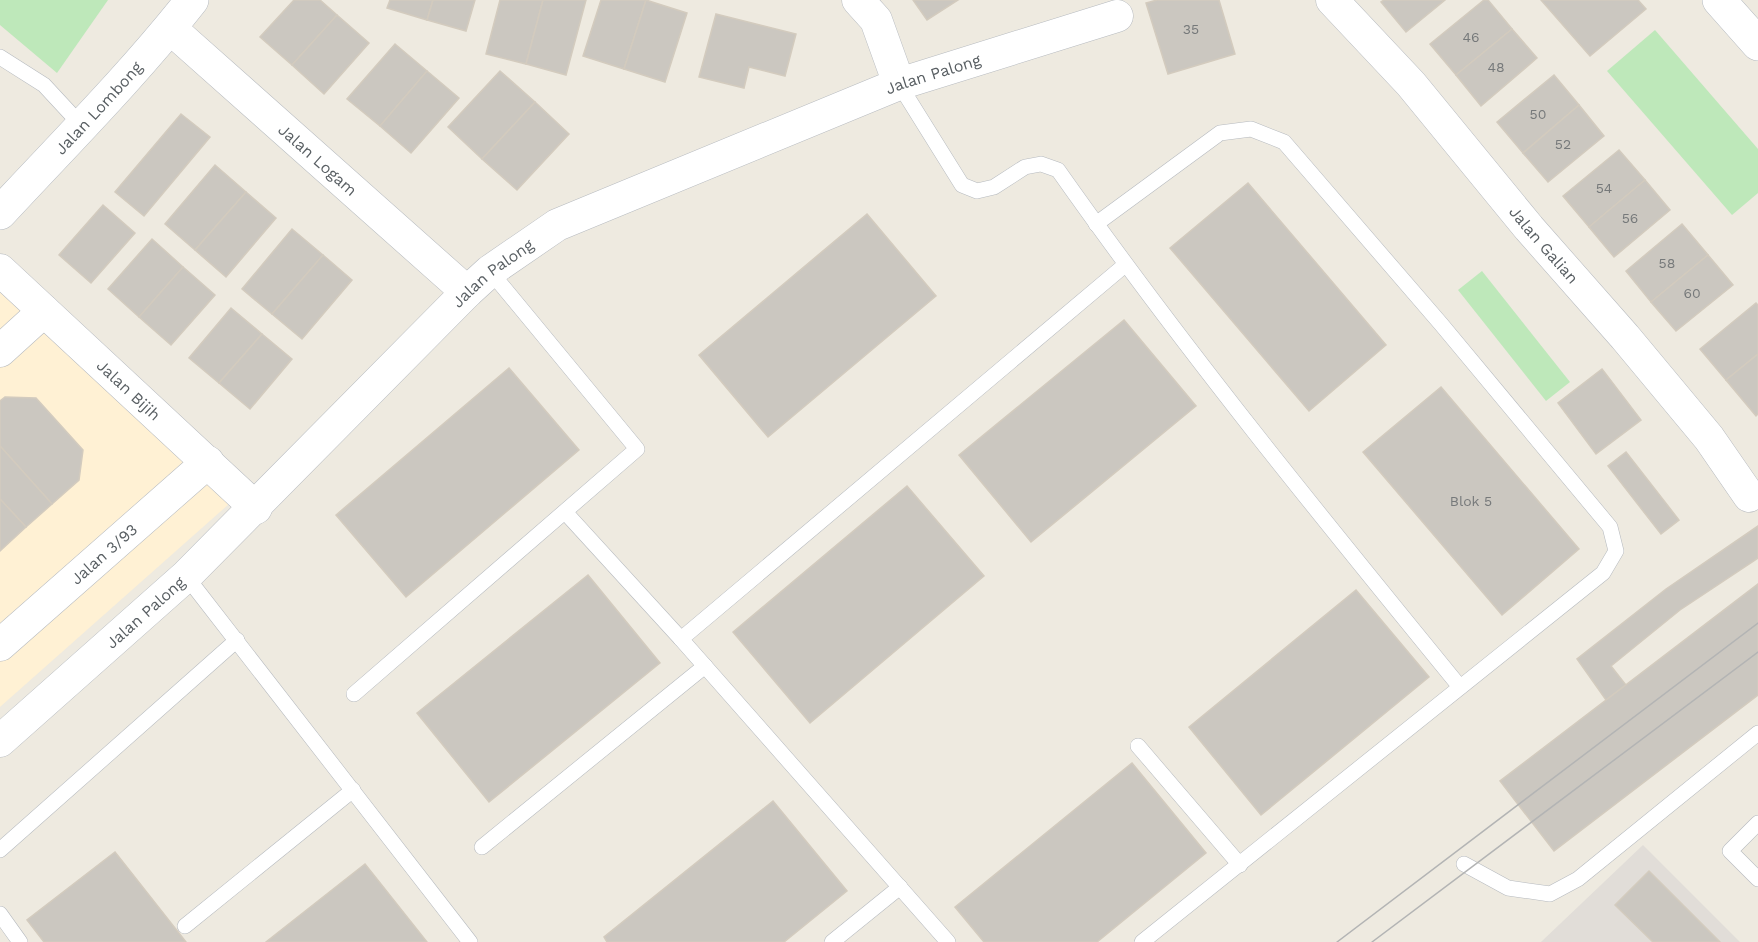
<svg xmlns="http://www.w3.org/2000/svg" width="1758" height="942" viewBox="0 0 1758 942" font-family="'Work Sans',sans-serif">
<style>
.commercial{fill:#fff1d4}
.industrial{fill:#e1ddd8}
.green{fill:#bee8ba}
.building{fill:#cbc7c0;stroke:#d3cbbe;stroke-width:1.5}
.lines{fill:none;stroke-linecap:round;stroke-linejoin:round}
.lane-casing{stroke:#b6babf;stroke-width:16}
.street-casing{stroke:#b6babf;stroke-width:33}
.secondary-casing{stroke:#b4b9bf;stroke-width:34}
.lane{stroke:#fff;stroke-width:15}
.street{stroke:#fff;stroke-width:32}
.secondary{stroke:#fff;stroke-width:33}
.tram{stroke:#b3b4b4;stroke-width:1.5}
.labels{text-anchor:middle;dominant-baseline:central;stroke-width:4.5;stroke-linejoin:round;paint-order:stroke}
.number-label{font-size:14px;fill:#76797a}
.street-label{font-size:16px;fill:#595f63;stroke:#fff}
</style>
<rect width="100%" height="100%" fill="#eeeae0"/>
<path class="commercial" d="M0 292 229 504 0 707Z"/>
<path class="industrial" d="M1643 845 1740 942H1541Z"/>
<g class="green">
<path d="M0 0H108L57 73 0 25Z"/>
<path d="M1655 30 1758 149V193L1732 215 1607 71Z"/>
<path d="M1482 271 1570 382 1546 401 1458 290Z"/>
</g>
<g class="building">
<path d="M294 0H320L337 15 292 65 260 37Z"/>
<path d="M390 0H433L427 20 387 8Z"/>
<path d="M433 0H475L466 31 427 20Z"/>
<path d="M500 0H543L526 64 486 54Z"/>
<path d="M543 0H586L566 75 526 64Z"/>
<path d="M601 0H646L624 69 583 56Z"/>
<path d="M646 0 687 13 665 82 624 69Z"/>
<path d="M913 0H958L927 20Z"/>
<path d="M1157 0H1219L1235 54 1168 74 1146 3Z"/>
<path d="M1384 0H1445L1406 32 1381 2Z"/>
<path d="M1484 0H1488L1512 29 1456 75 1430 44Z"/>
<path d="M1541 0H1638L1646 9 1590 56Z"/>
<path d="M716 14 796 34 785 76 749 67 744 88 699 77Z"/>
<path d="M337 15 369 43 324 94 292 65Z"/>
<path d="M1512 29 1537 58 1481 106 1456 75Z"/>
<path d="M395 44 427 71 380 126 347 99Z"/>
<path d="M427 71 459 98 411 153 380 126Z"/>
<path d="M500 71 535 102 482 159 448 127Z"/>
<path d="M1554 75 1579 105 1523 153 1497 122Z"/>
<path d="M535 102 569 134 517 190 482 159Z"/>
<path d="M1579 105 1604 136 1548 182 1523 153Z"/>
<path d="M181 114 210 137 144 216 115 192Z"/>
<path d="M1619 150 1645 180 1589 227 1563 196Z"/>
<path d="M215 165 246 192 195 250 165 224Z"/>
<path d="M1645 180 1670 210 1614 257 1589 227Z"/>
<path d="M1248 183 1386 345 1309 411 1170 248Z"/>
<path d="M246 192 276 218 226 277 195 250Z"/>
<path d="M103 205 135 233 91 283 59 255Z"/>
<path d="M867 214 936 296 768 437 699 355Z"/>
<path d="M1682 224 1708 255 1651 302 1626 271Z"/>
<path d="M292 229 323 255 272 314 242 289Z"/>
<path d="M152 239 183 267 139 317 108 289Z"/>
<path d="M323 255 352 280 302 339 272 314Z"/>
<path d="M1708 255 1733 285 1676 331 1651 302Z"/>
<path d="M183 267 215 295 171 345 139 317Z"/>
<path d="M1756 303 1758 305V354L1726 380 1700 349Z"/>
<path d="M231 308 262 334 219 383 189 358Z"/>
<path d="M1124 320 1196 406 1031 542 959 455Z"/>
<path d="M262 334 292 359 250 409 219 383Z"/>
<path d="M1758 354V414L1756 416 1726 380Z"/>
<path d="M509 368 579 450 406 597 336 515Z"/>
<path d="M1602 369 1641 420 1596 454 1558 403Z"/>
<path d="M1441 387 1579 549 1502 615 1363 452Z"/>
<path d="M5 397 36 398 83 450 79 480 52 504 0 446V401Z"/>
<path d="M0 446 52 504 26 527 0 499Z"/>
<path d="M1626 452 1679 520 1661 534 1608 466Z"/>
<path d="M907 486 984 576 810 723 733 632Z"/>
<path d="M0 499 26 527 0 551Z"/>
<path d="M1758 526V558L1680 610 1611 666 1626 685 1606 700 1577 659 1666 589Z"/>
<path d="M588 575 660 663 489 802 417 713Z"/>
<path d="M1758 584V695L1554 851 1500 781Z"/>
<path d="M1356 590 1429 677 1261 815 1189 727Z"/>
<path d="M1132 763 1206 853 1097 942H984L955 907Z"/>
<path d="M773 801 847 891 784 942H607L604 937Z"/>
<path d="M115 852 186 942H44L27 920Z"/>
<path d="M365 864 427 942H266Z"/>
<path d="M1649 871 1720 942H1653L1615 905Z"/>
</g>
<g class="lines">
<defs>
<g id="lane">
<path d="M0 57 44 85 82 126"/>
<path d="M899 84 962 185 977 191 994 187 1025 167 1041 164 1058 170C1184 349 1322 518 1460 687"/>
<path d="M1096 224 1220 133 1251 129 1284 142 1441 324 1610 527 1616 551 1603 573 1142 942"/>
<path d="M565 512 681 639"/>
<path d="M186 576 470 942"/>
<path d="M354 694 637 449 490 271"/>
<path d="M1138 746 1240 865"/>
<path d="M1758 823 1730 851 1758 879"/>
<path d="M482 847 705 666"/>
<path d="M0 850 237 640"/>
<path d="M1464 864 1508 888 1550 894 1578 879 1758 733"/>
<path d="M0 914 20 942"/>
<path d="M185 926 353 790"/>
<path d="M832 942 900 887"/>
<path d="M948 942 681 639 1125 265"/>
</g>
<g id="street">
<path d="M858 0 876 20 899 84"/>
<path id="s1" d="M1332 0 1411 84 1529 228 1625 337 1709 438 1749 496"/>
<path id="s2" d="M170 28 467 292"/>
<path id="s3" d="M0 270 256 508"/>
<path d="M0 351 44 311"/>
<path id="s4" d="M0 645 208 462"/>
<path id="s5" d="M0 741 186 576 467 292 490 271 557 225 899 84 1117 16"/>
</g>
<g id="secondary">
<path d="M1719 0 1758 44"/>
<path id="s6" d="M0 213C65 143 133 75 192 0"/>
</g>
</defs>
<use href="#lane" class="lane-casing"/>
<use href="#street" class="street-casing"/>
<use href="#secondary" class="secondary-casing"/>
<use href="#lane" class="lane"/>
<use href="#street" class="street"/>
<use href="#secondary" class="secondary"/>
<g class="tram">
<path d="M1337 942 1758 623"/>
<path d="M1372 942 1758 652"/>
</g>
</g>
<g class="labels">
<g class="number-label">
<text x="1191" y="29">35</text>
<text x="1471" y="37">46</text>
<text x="1496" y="67">48</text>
<text x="1538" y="114">50</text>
<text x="1563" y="144">52</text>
<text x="1604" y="188">54</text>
<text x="1630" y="218">56</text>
<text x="1667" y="263">58</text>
<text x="1692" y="293">60</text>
<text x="1471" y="501">Blok 5</text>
</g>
<g class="street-label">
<text stroke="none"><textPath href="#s5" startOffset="1166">Jalan Palong</textPath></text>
<text stroke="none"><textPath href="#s6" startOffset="144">Jalan Lombong</textPath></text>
<text stroke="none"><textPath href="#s2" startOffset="198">Jalan Logam</textPath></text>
<text stroke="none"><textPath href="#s1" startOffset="324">Jalan Galian</textPath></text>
<text stroke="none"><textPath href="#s5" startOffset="680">Jalan Palong</textPath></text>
<text stroke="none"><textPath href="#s3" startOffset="176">Jalan Bijih</textPath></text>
<text stroke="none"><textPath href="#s4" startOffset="138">Jalan 3/93</textPath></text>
<text stroke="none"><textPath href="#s5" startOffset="194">Jalan Palong</textPath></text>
</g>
</g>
</svg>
